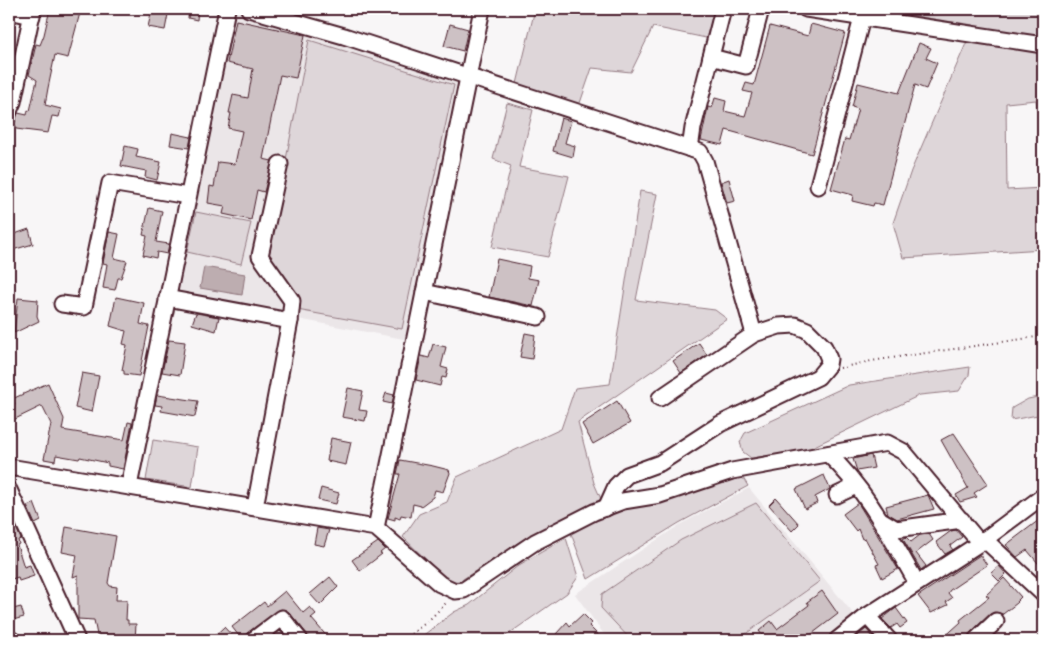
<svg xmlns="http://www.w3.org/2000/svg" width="1052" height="649" viewBox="0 0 1052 649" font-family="Itim,sans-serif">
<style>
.built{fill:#ebe6e8}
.green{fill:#ded6d9;stroke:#947a82}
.water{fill:#bdadb0;stroke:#8f747b}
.building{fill:#cdc1c4;stroke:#4a1f2b}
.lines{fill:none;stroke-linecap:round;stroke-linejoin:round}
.minor-casing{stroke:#4a1f2b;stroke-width:19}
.path{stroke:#4a1f2b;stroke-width:2;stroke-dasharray:1 4;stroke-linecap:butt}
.minor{stroke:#fff;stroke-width:15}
</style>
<rect width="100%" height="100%" fill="#f8f6f7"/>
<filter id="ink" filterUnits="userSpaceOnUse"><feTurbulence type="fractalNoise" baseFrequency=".02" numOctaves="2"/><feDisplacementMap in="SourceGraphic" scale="10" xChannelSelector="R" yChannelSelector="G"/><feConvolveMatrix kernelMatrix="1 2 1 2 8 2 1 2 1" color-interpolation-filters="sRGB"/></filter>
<g filter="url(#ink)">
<g class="built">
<path d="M231 9 290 22 462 82 409 340 176 296Z"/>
<path d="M749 488 856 617 826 640H608L575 594 681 524Z"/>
</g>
<g class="green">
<path d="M535 9H715L706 38 653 27 631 72 592 68 579 106 516 88Z"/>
<path d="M864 9H1043V155L1036 100 1006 103 1007 190 1043 188V249L903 258 893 223 911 171 974 25Z"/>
<path d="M309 40 454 85 402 329 297 310 270 263 268 253Z"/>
<path d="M507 103 533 110 519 167 569 176 548 257 492 247 511 166 493 159Z"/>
<path d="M640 191 657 194 636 300 715 310 727 319 578 422 594 483 608 515 726 478H743L748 486 679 523 588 579 566 520 529 536 460 581 449 582 403 537 419 514 447 502 457 477 561 429 575 388 610 384Z"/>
<path d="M196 212 251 223 241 264 187 252Z"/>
<path d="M970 367 969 375 959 391 920 395 804 451 751 458 743 452 740 442 745 433 849 385Z"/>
<path d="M1043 396V414L1011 420 1012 408 1028 399Z"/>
<path d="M153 440 198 447 192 487 146 480Z"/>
<path d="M756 503 820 581 737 640H631L601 608 602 594 681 540Z"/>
<path d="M566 538 578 577 567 593 500 640H417L454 612 469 605 519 565Z"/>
</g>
<path class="water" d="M204 267 245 274 242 295 200 288Z"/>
<g class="building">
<path d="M50 9 70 11 71 9H81L68 58 55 55 48 88 45 105 61 109 59 117 52 116 48 133 16 129V126L14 125 18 113 27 115 28 110 30 111 37 80 29 75 36 44 40 45 44 35Z"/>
<path d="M152 9H169L165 30 148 27Z"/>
<path d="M189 9H198L197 20 188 18Z"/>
<path d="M236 20 305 35 296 78 280 75 263 159 272 161 264 192 257 190 251 220 223 214 225 206 208 203 210 186 214 187 218 162 235 164 242 131 228 128 231 113H229L233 95 248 98 253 69 227 63Z"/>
<path d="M450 24 468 29 463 51 444 46Z"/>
<path d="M811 24 845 33 812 154 726 130 722 145 701 140 708 107 712 108 715 98 726 101 724 111 745 116 752 93 743 91 746 83 754 85 770 26 808 36Z"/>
<path d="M919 43 931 48 926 58 937 63 926 89 915 85 883 205 874 203 873 206 852 201 853 195 831 189 845 139 849 140 858 109 852 107 858 83 899 93Z"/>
<path d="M561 118 571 121 565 143 575 146 573 157 553 151Z"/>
<path d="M172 133 191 137 189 148 170 145Z"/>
<path d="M125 146 138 149 136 157 161 162 157 180 145 177 146 171 121 166Z"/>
<path d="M729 179 735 201 727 203 721 182Z"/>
<path d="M149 208 162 211 156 242 169 244 167 254 157 252 156 258 143 255 147 236 143 235Z"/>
<path d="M29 229 33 244 9 251V240L13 238 12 235Z"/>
<path d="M109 232 119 234 114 258 127 261 121 278H118L115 290 103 288 107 264 103 263Z"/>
<path d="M497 259 530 266 528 278 539 280 533 306 489 297Z"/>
<path d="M116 297 144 303 140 324 149 326 139 376 124 374V371L122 370 127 345 123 344 126 331 110 326Z"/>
<path d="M18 298 38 300 37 316 39 321 14 333Z"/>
<path d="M196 313 219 317 216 331 192 324Z"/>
<path d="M525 333 535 335 532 359 520 357Z"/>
<path d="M169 340 185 342 180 375 162 372Z"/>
<path d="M699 343 707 355 681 373 673 361Z"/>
<path d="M433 344 446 347 441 367 448 369 446 378 442 377 440 386 416 380 421 356 429 358Z"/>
<path d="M82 373 99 376 92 412 75 408Z"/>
<path d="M48 383 64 419 62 430 124 440 128 422 132 423 123 469 108 466V463L80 457 79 459 56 455 55 461 44 459 51 424 42 406 9 422V406L15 404 12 399Z"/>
<path d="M348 388 363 391 359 410 367 411 365 421 342 417Z"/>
<path d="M386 393 394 395 392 404 383 402Z"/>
<path d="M157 395 198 401 195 417 161 411 162 406 155 405Z"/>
<path d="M617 401 630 423 593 444 582 424Z"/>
<path d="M954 433 988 484 974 493 977 497 960 502 956 495 968 488 941 440Z"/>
<path d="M331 438 351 442 346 465 327 461Z"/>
<path d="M871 455 874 468 857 471 853 459Z"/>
<path d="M400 460 433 466 449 470 450 473 443 492 435 490 433 497 421 506 413 504 411 517 401 515 400 519 395 517V520L388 518 400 474H397Z"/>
<path d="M824 475 830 489 815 497 817 503 805 509 796 489Z"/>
<path d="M321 488 339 493 336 504 318 500Z"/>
<path d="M928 495 934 509 897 519 888 514 886 506Z"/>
<path d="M776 498 799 524 792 531 769 505Z"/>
<path d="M34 503 41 521 35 524 27 506Z"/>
<path d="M858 503 898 569 882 578 876 565 879 564 865 538 862 539 858 529 856 531 843 514Z"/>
<path d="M9 512 21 539 18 540 19 544 17 545 24 567 30 565 34 576 19 581 18 577 9 580Z"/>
<path d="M1043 517V569L1027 550 1017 557 1006 545Z"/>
<path d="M66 527 116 536 108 583 110 586 117 587 116 600H127L126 620H128V624H136L135 640H98L94 620 78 619V575L73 577 77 555 62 552Z"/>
<path d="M317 528 329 530 324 546 314 544Z"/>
<path d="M956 530 962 537 950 546 953 550 945 554 936 542 951 531Z"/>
<path d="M929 534 933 540 916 553 926 566 921 570 903 539 906 537 911 542 920 535Z"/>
<path d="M378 542 385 549 380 553 382 554 360 571 352 560Z"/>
<path d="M980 555 987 565 950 590 948 593 952 598 946 602 948 605 931 613 918 596Z"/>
<path d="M999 566 1006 574 999 581 991 573Z"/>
<path d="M330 577 338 587 320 605 310 594Z"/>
<path d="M1004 578 1021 597 1016 602 1017 603 1003 614 994 612 990 614 970 633 967 640H941L961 622 960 620 989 597 986 595Z"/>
<path d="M285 591 303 613 310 607 316 614 311 618 330 640H309L307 634 289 612 281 609 247 633 242 640 232 627 264 602 267 606Z"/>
<path d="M822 591 838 614 804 640H766L759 631 771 621 777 629 809 605 807 602Z"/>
<path d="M21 607 24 617 9 621V610Z"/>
<path d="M896 608 907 623 900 628 897 624 891 628 882 619Z"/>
<path d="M583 614 592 623 589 626 603 640H562L556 634 567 622 570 626Z"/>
<path d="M224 627 236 640H210Z"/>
<path d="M866 629 876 640H853Z"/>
<path d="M280 631 288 640H268Z"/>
</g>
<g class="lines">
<defs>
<g id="minor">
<path d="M249 9 344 36 700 152 705 161 754 334"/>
<path d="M806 9 1043 45"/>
<path d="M9 11 32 16"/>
<path d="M711 57 746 66 761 9"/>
<path d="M9 111 13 102 33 9"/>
<path d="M690 149 693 128 723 9"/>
<path d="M280 164 260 256 292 301 290 321"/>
<path d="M818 186 862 18"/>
<path d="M424 292 538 317"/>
<path d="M167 298 290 321 255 507"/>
<path d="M62 304 84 307 110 183 188 196"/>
<path d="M828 454C866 489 891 538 917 583"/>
<path d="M9 467 376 528 440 584 455 591 464 590 535 542 594 512 623 501 660 495 732 471 887 443 904 452 980 543"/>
<path d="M129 486 227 9"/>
<path d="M9 490 77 640"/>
<path d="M837 495 856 486"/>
<path d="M606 508 616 486 627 475 660 463 720 424 818 377 828 365 829 359 824 347 807 330 795 325 779 326 754 334 660 398"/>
<path d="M881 520 896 529 962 520"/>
<path d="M376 528 482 9"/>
<path d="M984 539 1043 594"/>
<path d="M867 616 889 640"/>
<path d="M9 638 12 640"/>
<path d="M253 640 282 618 300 640"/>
<path d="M837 640 867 616 980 543 1043 496"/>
<path d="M976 640 996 621"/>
</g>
</defs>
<use href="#minor" class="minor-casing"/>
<g class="path">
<path d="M840 368 871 361 1043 336"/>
<path d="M403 640 427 622 448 601"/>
</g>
<use href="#minor" class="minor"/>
</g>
</g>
<rect width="1052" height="649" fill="none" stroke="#fff" stroke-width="30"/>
<rect x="15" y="15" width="1022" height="619" fill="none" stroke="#4a1f2b" stroke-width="2" filter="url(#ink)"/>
</svg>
